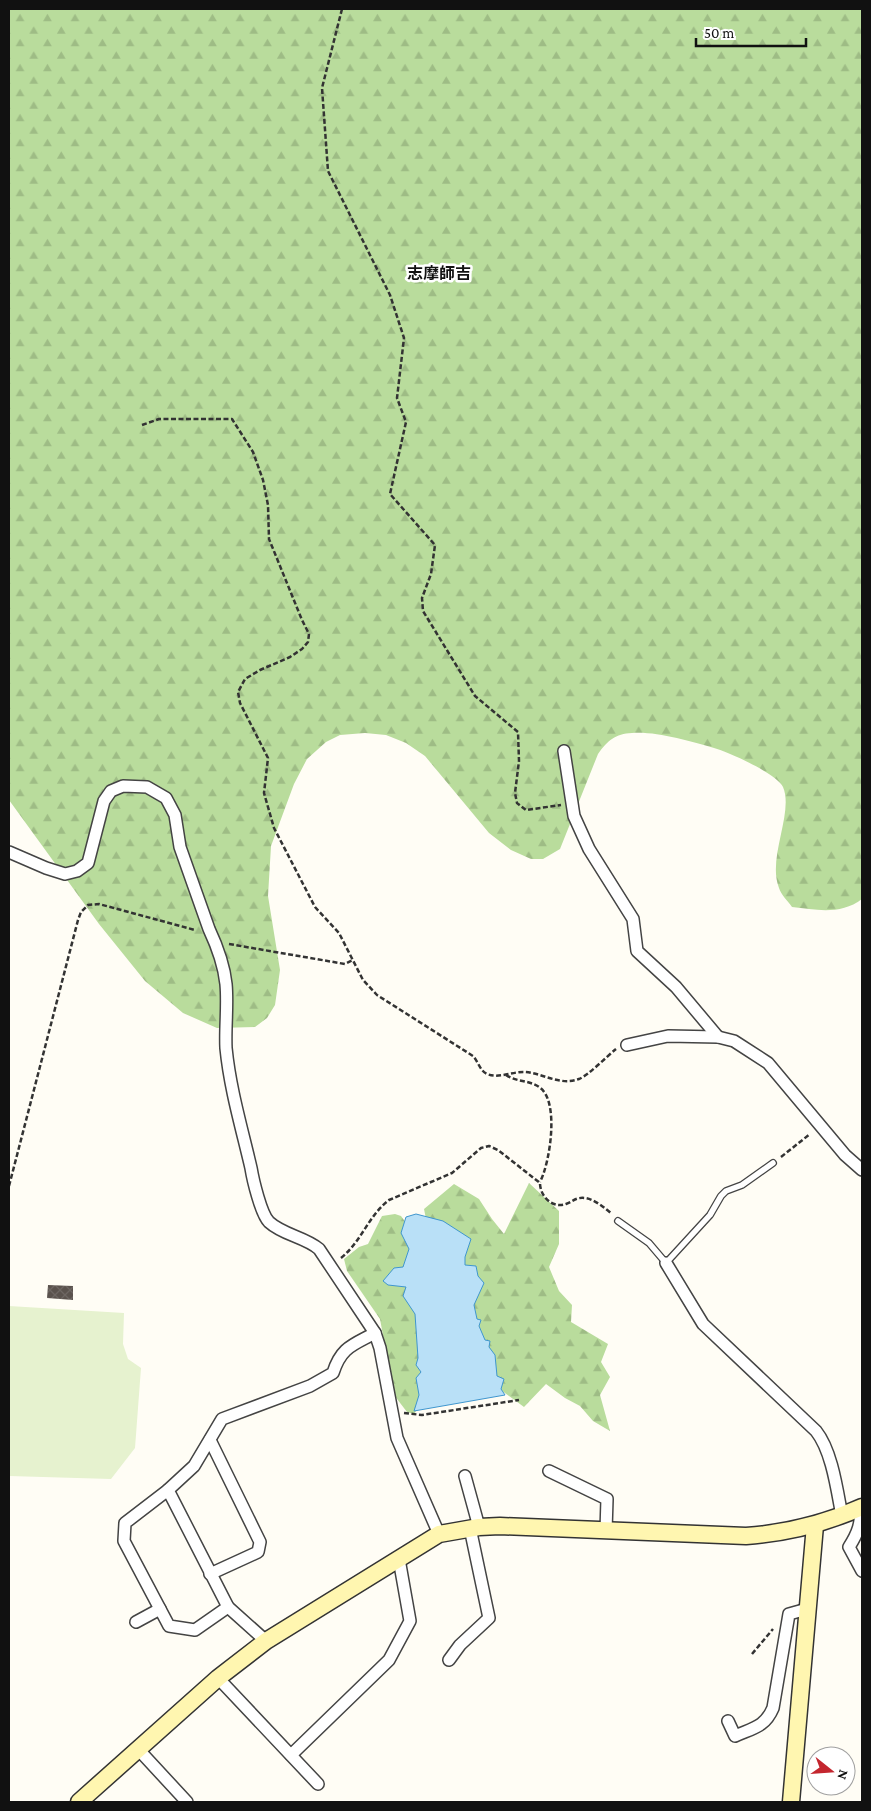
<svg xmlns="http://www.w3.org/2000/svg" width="871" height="1811" viewBox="0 0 871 1811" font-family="'Crimson Pro','Noto Sans JP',serif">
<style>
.forest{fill:url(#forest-firs)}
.pitch{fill:#e6f2cf}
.water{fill:#b9e0f7;stroke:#3f96cf}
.building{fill:url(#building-cross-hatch)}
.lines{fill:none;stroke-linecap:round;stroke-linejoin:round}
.lane-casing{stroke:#444;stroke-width:8}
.street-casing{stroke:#444;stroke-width:14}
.secondary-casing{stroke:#333;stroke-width:19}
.path{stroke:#333;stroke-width:2.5;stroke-dasharray:5 2.5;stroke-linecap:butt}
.lane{stroke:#fff;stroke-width:5.5}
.street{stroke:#fff;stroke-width:11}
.secondary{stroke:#fff6b0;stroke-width:16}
.labels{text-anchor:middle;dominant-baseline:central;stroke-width:5;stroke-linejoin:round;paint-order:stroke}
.quarter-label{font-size:16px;font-weight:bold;fill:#111;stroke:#fff}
</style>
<defs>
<pattern id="forest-firs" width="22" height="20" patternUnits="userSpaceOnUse" patternTransform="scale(1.25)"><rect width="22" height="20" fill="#b9dc9c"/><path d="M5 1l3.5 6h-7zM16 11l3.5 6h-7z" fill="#9ebc85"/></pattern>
<pattern id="building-cross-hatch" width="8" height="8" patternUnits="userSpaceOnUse" patternTransform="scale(1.25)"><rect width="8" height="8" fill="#5a524d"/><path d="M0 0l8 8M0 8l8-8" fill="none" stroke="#6d6662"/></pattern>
</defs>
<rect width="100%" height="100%" fill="#fffdf5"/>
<g class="forest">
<path d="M9 9H862V899C841 915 817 910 792 907 788 901 781 895 779 888 767 858 794 813 783 787 777 774 729 752 714 748 691 741 655 731 632 733 615 734 608 740 598 754L560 849 543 859H531L511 850 489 833 425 756 406 743 386 735 365 733 340 735 326 742 307 759 294 784 271 846 268 896 280 970 275 1005 267 1018 255 1027 217 1028 183 1013 145 981 99 924 9 800Z"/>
<path d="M529 1183 559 1211V1244L549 1267 559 1291 572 1305 571 1322 608 1344 601 1362 610 1377 600 1395 610 1431 593 1421 580 1406 565 1398 546 1384 524 1407 494 1385 427 1224 424 1209 454 1184 479 1199 492 1219 504 1234Z"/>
<path d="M395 1214 401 1216 409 1227V1287L422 1342 421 1404 414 1414 407 1412 394 1395 380 1319 347 1271 344 1259 359 1247 368 1244 382 1216Z"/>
</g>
<path class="pitch" d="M9 1306 124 1313 123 1344 128 1359 141 1368 135 1448 111 1479 9 1476Z"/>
<path class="water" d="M416 1214 443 1221 471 1239 465 1257V1265L476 1266 478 1276 484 1283 474 1305 477 1319 481 1320 479 1326 485 1340 490 1341 489 1347 495 1355 497 1376 504 1379 501 1389 505 1395 414 1411 419 1395 416 1378 421 1372 416 1365 418 1358 415 1314 403 1296 406 1287 388 1285 383 1281 394 1268 403 1267 409 1249 401 1233 406 1217Z"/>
<path class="building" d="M48 1285 73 1286V1300L47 1298Z"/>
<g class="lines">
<defs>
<path id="lane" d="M618 1221 649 1243 666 1263 710 1215 721 1196 726 1191 742 1185 773 1163"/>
<g id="street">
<path d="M564 751 574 816 589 849 633 919 637 951 676 987 718 1037"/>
<path d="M9 852 46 868 65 874 77 871 88 863 104 801 111 791 123 786 147 787 166 798 175 815 180 847 209 929C217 946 224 965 226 984 228 1005 225 1027 226 1048 230 1089 242 1129 251 1168 253 1180 261 1214 269 1222 283 1235 305 1237 319 1249L375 1333 380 1348 397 1438 439 1534"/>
<path d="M627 1045 668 1036 718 1037 734 1041 768 1063 845 1155 862 1170"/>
<path d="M666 1263 703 1324 816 1431C832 1451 837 1490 842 1516"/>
<path d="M210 1440 260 1542 258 1552 210 1574"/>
<path d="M549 1471 607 1499 606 1531"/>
<path d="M465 1476 479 1527"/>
<path d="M168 1490 125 1523 124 1541 169 1626 195 1630 228 1607"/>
<path d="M861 1507C861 1524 858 1533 849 1547L862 1571"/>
<path d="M136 1622 160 1609"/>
<path d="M266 1641 228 1607 168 1490 194 1466 222 1419 310 1386 333 1373C341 1347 353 1345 375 1333"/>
<path d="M449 1660 460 1645 489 1618 470 1528"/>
<path d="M218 1678 318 1784"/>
<path d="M728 1721 735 1736C753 1728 765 1727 773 1708L789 1614 807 1609"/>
<path d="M138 1749 187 1802"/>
<path d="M291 1755 389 1660 410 1621 399 1559"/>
</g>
<g id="secondary">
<path d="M79 1802 218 1678 266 1641 439 1534 479 1527 500 1526 746 1536C787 1533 824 1524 862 1507"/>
<path d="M791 1802 815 1525"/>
</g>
</defs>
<use href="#lane" class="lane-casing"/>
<use href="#street" class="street-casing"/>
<use href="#secondary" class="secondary-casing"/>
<g class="path">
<path d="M342 9 322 88 328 171 390 295 404 338 397 398 406 422 390 494 435 545 431 574 422 598 423 611 475 696 518 732 519 761 515 793 517 803 526 810 561 805"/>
<path d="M142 425 159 419H232L253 452 263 480 268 505 269 539 302 620 309 634 308 642 302 649 290 657 260 670 245 679 238 692 240 703 268 758 264 793 274 828 315 907 339 933 363 980 377 995 473 1056C478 1061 480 1071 487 1074 499 1079 513 1071 526 1072 544 1074 561 1086 579 1079 589 1075 606 1057 616 1049"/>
<path d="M229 944 345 964 353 960"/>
<path d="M506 1075C516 1082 529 1080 539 1087 560 1100 550 1163 540 1182"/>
<path d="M781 1157 810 1134"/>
<path d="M9 1186 78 920 81 912 88 905 99 904 195 930"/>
<path d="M341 1258C362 1241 368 1216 389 1200L452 1173 481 1148 489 1146 498 1150 540 1183C540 1196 552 1209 566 1204 574 1201 576 1197 585 1198 594 1199 605 1208 612 1214"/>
<path d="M404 1413 422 1415 519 1400"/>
<path d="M752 1654 773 1629"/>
</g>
<use href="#lane" class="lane"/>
<use href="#street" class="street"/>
<use href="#secondary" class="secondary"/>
</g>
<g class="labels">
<g class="quarter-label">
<text x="439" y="273">志摩師吉</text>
</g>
</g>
<rect width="871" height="1811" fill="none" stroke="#111111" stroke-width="20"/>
<g transform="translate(831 1771) rotate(107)"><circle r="24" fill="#ffffff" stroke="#a0a0a0"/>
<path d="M0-4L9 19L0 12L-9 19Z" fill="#c4262e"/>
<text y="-8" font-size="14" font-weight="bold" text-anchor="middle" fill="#111111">N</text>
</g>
<path d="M696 38v8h110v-8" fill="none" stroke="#111111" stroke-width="2.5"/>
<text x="704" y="38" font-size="15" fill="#111111" stroke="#ffffff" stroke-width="4" paint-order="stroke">50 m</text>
</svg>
